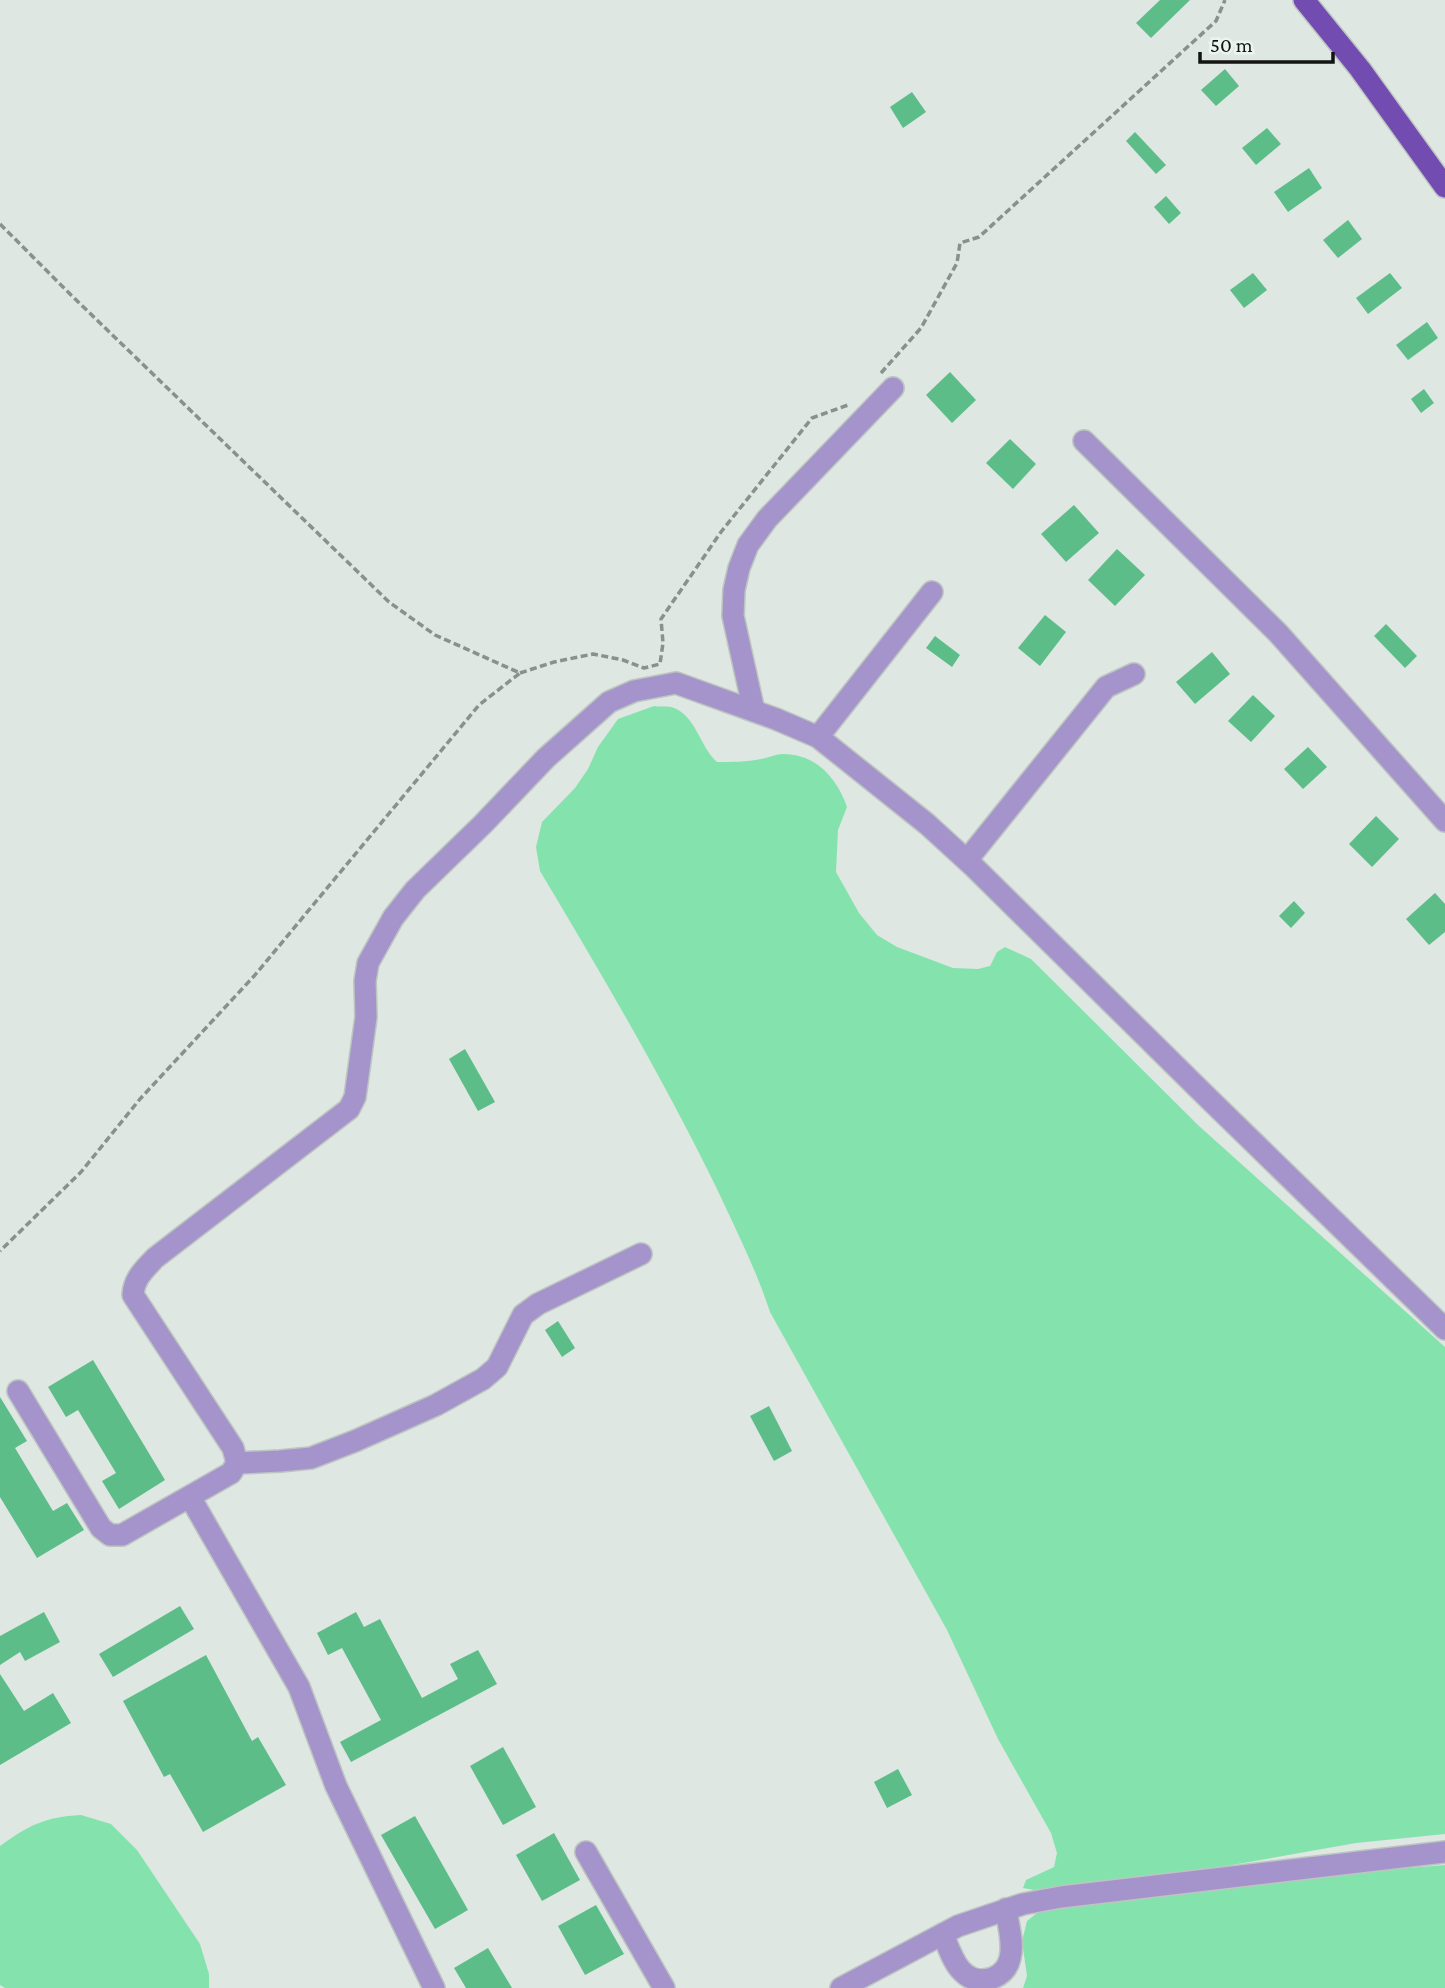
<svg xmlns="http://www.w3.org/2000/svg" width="1445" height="1988" viewBox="0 0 1445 1988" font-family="'Crimson Pro',serif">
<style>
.green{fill:#84e3ad}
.building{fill:#5dbd89}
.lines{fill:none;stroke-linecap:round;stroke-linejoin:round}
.minor-casing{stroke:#bdc5c0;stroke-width:24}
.major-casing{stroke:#bdc5c0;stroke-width:24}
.path{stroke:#8a908c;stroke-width:3.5;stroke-dasharray:7 3.5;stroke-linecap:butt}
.minor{stroke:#a594cb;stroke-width:21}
.major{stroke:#724cb0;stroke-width:21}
</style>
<rect width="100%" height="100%" fill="#dee7e1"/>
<g class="green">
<path d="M654 706C659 707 666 706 671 707 696 714 699 746 717 762 732 762 746 762 761 759 768 758 776 754 783 754 816 754 837 778 847 807L838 830 836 872 859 913 877 935 897 947 953 968 978 969 990 966 997 952 1005 947 1031 959 1199 1126 1445 1347V1834L1356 1843 1198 1871 1034 1890 1023 1888 1026 1880 1054 1867 1057 1853 1051 1833 998 1739 947 1630 770 1312C756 1269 736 1230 717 1189 664 1080 602 975 540 871L536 847 542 822 575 788 588 769 598 747 618 719Z"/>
<path d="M81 1815 111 1824 137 1850 200 1944 209 1974V1988H5L0 1985V1846C29 1825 45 1817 81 1815Z"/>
<path d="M1445 1865V1988H1023L1027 1976 1022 1941 1027 1921 1042 1909 1248 1881Z"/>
</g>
<g class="building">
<path d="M1160 0H1190L1151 38 1136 23Z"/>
<path d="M1225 69 1239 86 1216 106 1201 90Z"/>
<path d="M912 92 926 112 903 128 890 107Z"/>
<path d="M1267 128 1281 144 1256 165 1242 148Z"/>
<path d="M1135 132 1166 165 1156 174 1126 141Z"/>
<path d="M1309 168 1322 188 1288 212 1274 192Z"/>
<path d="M1166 196 1181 213 1169 224 1154 207Z"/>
<path d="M1348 220 1362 239 1338 258 1323 240Z"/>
<path d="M1253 273 1267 290 1244 308 1230 290Z"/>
<path d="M1390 273 1402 288 1368 314 1356 298Z"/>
<path d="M1427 322 1438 338 1408 360 1396 345Z"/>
<path d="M950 372 976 400 952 423 926 395Z"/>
<path d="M1424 389 1434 403 1421 413 1411 399Z"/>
<path d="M1010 439 1036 464 1013 489 986 463Z"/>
<path d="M1074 505 1099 533 1066 562 1041 534Z"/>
<path d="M1117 549 1145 575 1115 606 1088 580Z"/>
<path d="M1045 615 1066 632 1040 666 1018 648Z"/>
<path d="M1386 624 1417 656 1405 668 1374 636Z"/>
<path d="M935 636 960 655 952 667 926 648Z"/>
<path d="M1212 652 1230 674 1195 704 1176 682Z"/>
<path d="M1253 695 1275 716 1251 742 1228 721Z"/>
<path d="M1308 747 1327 767 1303 789 1284 769Z"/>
<path d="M1376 816 1399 839 1372 867 1349 844Z"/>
<path d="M1435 893 1445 904V932L1429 945 1406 919Z"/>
<path d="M1294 901 1305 913 1291 928 1279 916Z"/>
<path d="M465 1049 495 1102 478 1111 449 1059Z"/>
<path d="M558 1321 575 1348 562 1357 545 1330Z"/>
<path d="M93 1360 165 1480 119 1509 102 1481 116 1473 78 1410 66 1417 48 1387Z"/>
<path d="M0 1397 27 1441 15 1448 53 1511 67 1503 84 1530 37 1558 0 1497Z"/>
<path d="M769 1406 792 1451 774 1461 750 1416Z"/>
<path d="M180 1606 194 1629 113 1677 99 1654Z"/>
<path d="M44 1612 60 1642 25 1661 20 1652 0 1665V1636Z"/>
<path d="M356 1612 364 1627 380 1619 422 1698 458 1679 450 1664 478 1650 497 1684 351 1762 340 1742 381 1720 342 1648 328 1655 317 1633Z"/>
<path d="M206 1655 252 1741 258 1737 286 1785 203 1832 170 1774 164 1777 123 1701Z"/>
<path d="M0 1674 24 1711 53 1693 71 1723 0 1765Z"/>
<path d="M503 1747 536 1807 503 1825 470 1766Z"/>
<path d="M898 1769 912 1795 887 1808 874 1782Z"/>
<path d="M415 1816 468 1910 435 1929 381 1835Z"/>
<path d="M554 1833 580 1880 542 1901 516 1855Z"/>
<path d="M596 1905 624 1954 585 1975 558 1926Z"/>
<path d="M488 1948 512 1988H466L454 1968Z"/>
</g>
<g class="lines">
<defs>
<g id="minor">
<path d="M1084 441 1278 633 1445 821"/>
<path d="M754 711 733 616 734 590 739 568 748 545 767 519 893 388"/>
<path d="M818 737 932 592"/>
<path d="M967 860 1106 687 1134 674"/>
<path d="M18 1391 101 1528 110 1535H122L231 1473 237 1463 233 1448 133 1295C134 1278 144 1270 155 1258L349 1109 355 1097 366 1017 365 981 368 963 393 918 415 890 483 824 546 758 609 702 634 691 676 683 776 719 818 737 927 824 974 867 1207 1097 1445 1329"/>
<path d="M237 1463 280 1461 311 1458 355 1441 436 1405 483 1379 497 1367 523 1315 538 1304 641 1254"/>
<path d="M190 1497 299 1687 336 1786 434 1988"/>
<path d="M586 1852 664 1988"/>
<path d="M943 1934C952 1957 961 1988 993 1978 1002 1974 1008 1968 1010 1958 1014 1943 1008 1925 1006 1909"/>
<path d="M841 1988 958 1926 1023 1904 1061 1897 1445 1852"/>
</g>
<path id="major" d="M1304 0 1360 69 1445 187"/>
</defs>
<use href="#minor" class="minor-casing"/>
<use href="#major" class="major-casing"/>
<g class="path">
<path d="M0 224 70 294 389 602 435 635 520 673 479 705 255 975 140 1099 81 1172 0 1251"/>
<path d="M881 373 921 328 957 263 960 243 979 237 1216 21 1225 0"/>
<path d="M520 673 554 662 593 654 623 660 644 668 660 664 663 643 661 619 721 532 812 418 848 405"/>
</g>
<use href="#minor" class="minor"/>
<use href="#major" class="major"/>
</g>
<path d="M1200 52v10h133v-10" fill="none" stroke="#111412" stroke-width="3.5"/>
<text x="1210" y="52" font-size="21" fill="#111412" stroke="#ebf4ef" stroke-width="5" paint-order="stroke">50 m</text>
</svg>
